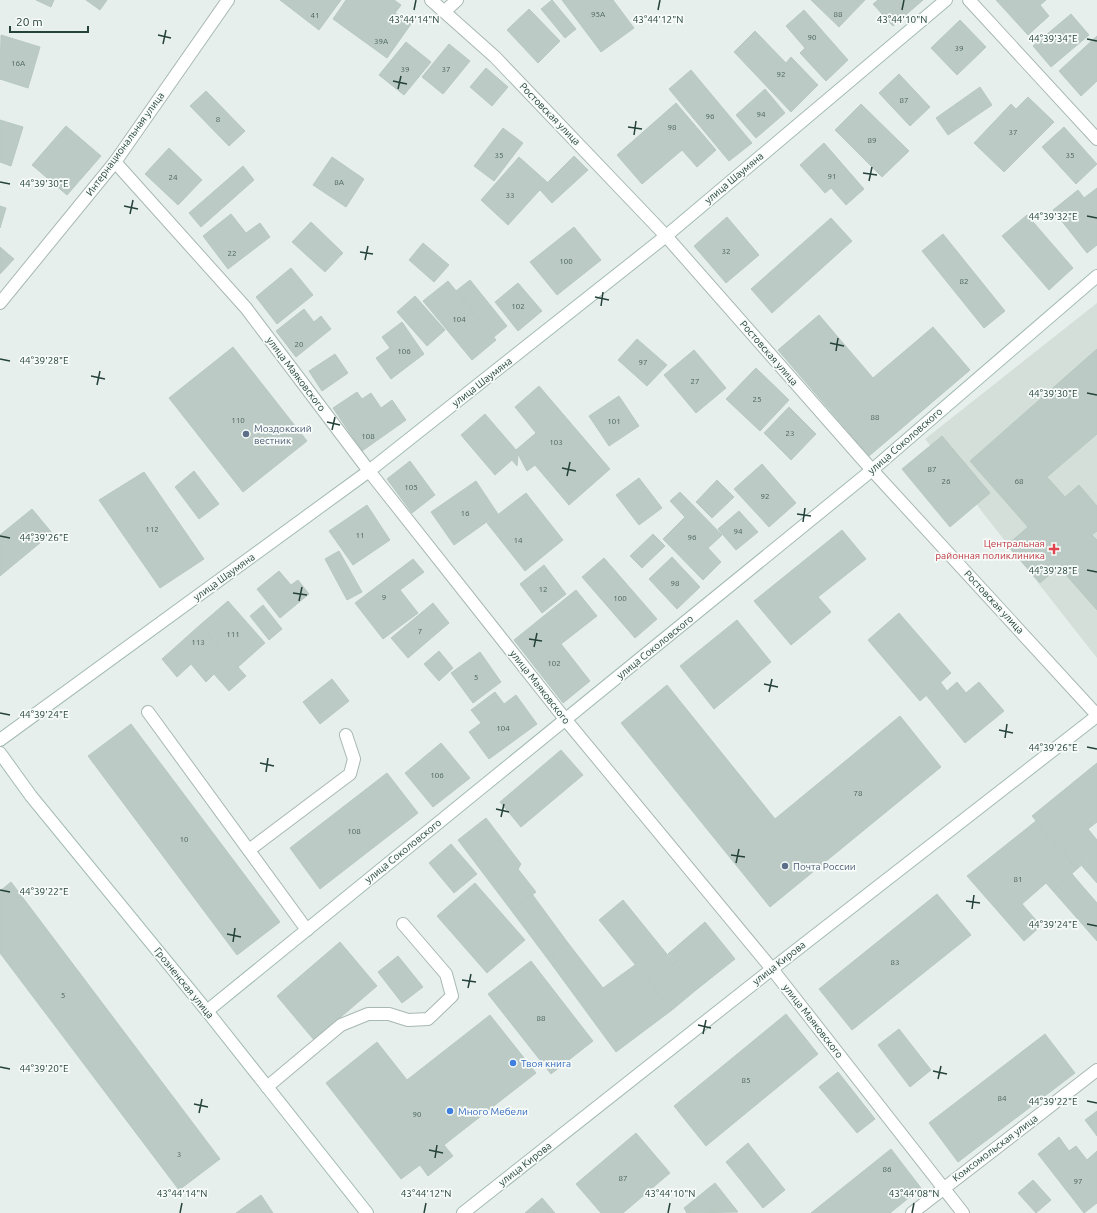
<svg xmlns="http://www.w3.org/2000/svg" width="1097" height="1213" viewBox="0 0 1097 1213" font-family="Ubuntu,sans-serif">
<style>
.built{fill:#d4dfda}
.building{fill:#bbcac4;stroke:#b8c9c2}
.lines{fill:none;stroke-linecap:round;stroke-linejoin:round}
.lane-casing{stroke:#a8b8b2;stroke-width:14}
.street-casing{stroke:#a8b8b2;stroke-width:14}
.secondary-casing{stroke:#a4bbb3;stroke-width:14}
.lane{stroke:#fff;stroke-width:12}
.street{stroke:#fff;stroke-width:12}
.secondary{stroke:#fff;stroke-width:12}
.ticks{fill:none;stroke:#24423a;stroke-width:1.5}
.service-dot{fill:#5c6f8a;stroke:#f7fbf9;stroke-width:1.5}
.health-dot{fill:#e0444e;stroke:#f7fbf9;stroke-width:1.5}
.shop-dot{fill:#3f7fe0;stroke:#f7fbf9;stroke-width:1.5}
.labels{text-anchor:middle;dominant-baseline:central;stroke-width:3.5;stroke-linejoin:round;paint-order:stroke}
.number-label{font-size:8px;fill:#4a645c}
.street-label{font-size:10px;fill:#24423a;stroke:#f7fbf9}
.service-label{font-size:10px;fill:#4e5e75;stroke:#f7fbf9;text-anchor:start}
.health-label{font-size:10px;fill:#be3a42;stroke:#f7fbf9;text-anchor:end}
.shop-label{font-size:10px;fill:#366cbe;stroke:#f7fbf9;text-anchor:start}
.ticks-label{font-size:10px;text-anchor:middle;fill:#24423a;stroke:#f7fbf9;stroke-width:3.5;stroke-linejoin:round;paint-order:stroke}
</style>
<rect width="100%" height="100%" fill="#e6efeb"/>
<path class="built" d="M1097 303V658L925 439Z"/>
<g class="building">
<path d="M36 0H54L51 7Z"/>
<path d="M86 0H107L100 10Z"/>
<path d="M280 0H341L319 30Z"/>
<path d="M346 0H394L401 5 395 13 411 24 387 58 333 19Z"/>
<path d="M552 0 576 29 565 38 541 9Z"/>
<path d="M562 0H613L634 28 601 52Z"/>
<path d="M811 0H865L839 27Z"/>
<path d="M878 0H923L893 26 873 4Z"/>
<path d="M996 0H1046L1040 5 1049 16 1028 35Z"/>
<path d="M529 9 560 41 538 63 507 30Z"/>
<path d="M804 10 848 60 826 81 800 53 805 48 786 26Z"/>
<path d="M1071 14 1089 35 1051 67 1033 46Z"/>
<path d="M960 20 986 47 957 75 931 48Z"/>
<path d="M755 31 786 63 791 57 818 85 791 112 734 52Z"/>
<path d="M1 35 40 47 28 88 0 79Z"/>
<path d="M1097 36V81L1081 96 1059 71Z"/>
<path d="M406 42 431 62 404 95 379 75Z"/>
<path d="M449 44 470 61 443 94 422 77Z"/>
<path d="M486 68 508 87 492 106 470 87Z"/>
<path d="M691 70 752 143 729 161 669 89Z"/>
<path d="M899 74 930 107 910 126 879 93Z"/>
<path d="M980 87 992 105 948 135 936 118Z"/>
<path d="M765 89 785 113 756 138 736 115Z"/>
<path d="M206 91 245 131 229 146 190 106Z"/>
<path d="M1028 97 1054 122 1004 172 974 143 1011 104 1016 109Z"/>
<path d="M676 103 716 150 697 167 682 150 642 184 617 155Z"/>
<path d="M861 104 909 151 882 177 835 130Z"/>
<path d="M0 120 23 127 11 166 0 162Z"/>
<path d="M66 126 101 156 67 195 32 165Z"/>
<path d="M1064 127 1097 164 1076 184 1042 147Z"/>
<path d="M503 128 523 143 494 181 474 166Z"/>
<path d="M824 143 864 189 846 205 831 188 825 193 800 165Z"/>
<path d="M169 148 202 180 178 205 145 174Z"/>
<path d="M574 156 588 170 552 203 540 190Z"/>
<path d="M332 157 364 179 346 207 313 185Z"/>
<path d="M519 157 547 182 508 225 481 200Z"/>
<path d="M243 166 254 180 201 227 189 213Z"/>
<path d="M1097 188V215L1084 198Z"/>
<path d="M1078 190 1097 215V245L1087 253 1053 210Z"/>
<path d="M0 206 6 208 0 228Z"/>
<path d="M231 214 246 233 260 223 270 237 228 269 203 236Z"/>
<path d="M1027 215 1073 268 1049 290 1002 236Z"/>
<path d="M727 217 759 255 726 283 694 246Z"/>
<path d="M831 218 852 241 772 313 751 289Z"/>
<path d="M311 222 343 253 325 272 292 242Z"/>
<path d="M574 227 601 260 557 295 530 262Z"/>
<path d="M943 234 1005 311 984 328 922 251Z"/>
<path d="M423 243 449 265 434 282 409 260Z"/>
<path d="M0 247 14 259 0 274Z"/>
<path d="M291 268 313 295 277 324 256 297Z"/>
<path d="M470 280 507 326 494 337 456 291Z"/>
<path d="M448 281 496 340 472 360 423 301Z"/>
<path d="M518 283 542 311 518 331 495 302Z"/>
<path d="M415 296 445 330 427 346 397 312Z"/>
<path d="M304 309 314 322 321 316 331 329 296 357 276 331Z"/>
<path d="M819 315 873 378 933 327 970 370 869 456 778 350Z"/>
<path d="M402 322 424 354 391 379 376 358 390 348 382 337Z"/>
<path d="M637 339 667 365 647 386 618 360Z"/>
<path d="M233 347 307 441 243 492 169 398Z"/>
<path d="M1097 349V434L1047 477 1065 497 1079 485 1097 506V531L1092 535 1097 540V610L1059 567 1040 583 1007 545 1028 527 970 461Z"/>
<path d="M694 350 726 388 696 413 664 375Z"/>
<path d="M335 354 348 373 322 391 309 371Z"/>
<path d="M756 368 789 400 760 431 726 399Z"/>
<path d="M539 386 610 469 569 505 535 465 527 471 518 454 517 466 512 460 495 475 461 435 485 414 516 450 536 433 515 407Z"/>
<path d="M357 392 362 399 371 393 381 408 392 400 406 420 362 451 333 408Z"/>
<path d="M619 396 639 426 609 446 589 416Z"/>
<path d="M789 407 816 434 791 460 764 433Z"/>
<path d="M942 436 990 493 950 527 902 469Z"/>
<path d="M410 461 435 495 412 513 387 479Z"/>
<path d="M762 464 796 503 769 527 734 489Z"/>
<path d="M194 471 219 504 199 519 175 487Z"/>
<path d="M144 472 204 559 160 588 99 500Z"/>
<path d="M639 478 662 508 639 525 616 495Z"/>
<path d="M717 480 734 497 712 518 696 502Z"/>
<path d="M476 481 498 514 454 545 431 512Z"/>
<path d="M680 492 722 535 708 548 721 562 703 580 663 539 685 517 670 501Z"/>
<path d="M526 493 563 540 525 571 487 523Z"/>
<path d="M367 505 390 540 353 565 329 531Z"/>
<path d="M32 509 52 533 0 576V535Z"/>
<path d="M739 511 758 532 736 550 718 529Z"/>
<path d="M842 530 866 559 818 597 831 612 791 645 754 601Z"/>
<path d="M653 534 665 546 642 568 630 556Z"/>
<path d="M339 551 362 592 347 600 325 559Z"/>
<path d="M672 557 700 587 677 609 649 579Z"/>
<path d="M604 558 657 619 635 638 582 577Z"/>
<path d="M413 559 424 572 400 590 418 613 383 639 355 603Z"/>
<path d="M544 565 566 594 542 613 520 584Z"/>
<path d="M279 571 291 585 298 580 309 594 280 618 257 589Z"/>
<path d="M576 590 597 616 561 644 590 681 563 703 514 640Z"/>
<path d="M228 601 265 643 238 667 200 625Z"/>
<path d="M433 603 449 623 408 658 391 638Z"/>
<path d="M263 605 282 629 269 640 250 616Z"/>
<path d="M899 613 951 673 920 701 868 640Z"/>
<path d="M737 620 771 662 714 709 680 666Z"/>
<path d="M200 625 246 676 229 691 214 674 206 682 191 664 177 677 162 659Z"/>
<path d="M439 651 453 668 439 681 424 664Z"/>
<path d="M480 652 501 682 473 703 451 673Z"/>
<path d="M332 679 349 701 320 724 303 702Z"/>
<path d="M957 682 966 693 979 682 1004 711 965 743 926 695 941 683 947 691Z"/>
<path d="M667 685 775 819 900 716 941 767 770 907 621 723Z"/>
<path d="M495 692 504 704 516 695 537 724 489 759 469 732 481 723 471 710Z"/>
<path d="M131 724 280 922 237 955 88 756Z"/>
<path d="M441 743 470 778 433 807 405 773Z"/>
<path d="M561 750 583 775 521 827 500 802Z"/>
<path d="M1097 763V822L1088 829 1097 840V852L1077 869 1032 816Z"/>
<path d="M387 773 418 813 320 889 290 848Z"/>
<path d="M486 818 521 864 518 869 536 892 511 910 458 840Z"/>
<path d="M1036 821 1077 869 1053 891 1046 883 1022 904 1041 926 1024 941 967 876Z"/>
<path d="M451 844 477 874 454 893 429 863Z"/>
<path d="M1097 852V883L1082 866Z"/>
<path d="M1072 874 1097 903V941L1053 891Z"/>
<path d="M11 882 220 1159 179 1190 0 953V891Z"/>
<path d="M475 883 525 940 487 973 437 916Z"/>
<path d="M532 894 568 943 547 958 511 910Z"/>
<path d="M937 894 971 935 852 1030 819 989Z"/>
<path d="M623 900 696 990 672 1010 599 920Z"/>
<path d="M705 922 735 959 696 990 668 954Z"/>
<path d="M340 942 377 986 314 1040 277 996Z"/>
<path d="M568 943 603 988 635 965 672 1010 616 1052 547 958Z"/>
<path d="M398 956 423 987 402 1003 378 972Z"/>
<path d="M531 961 593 1041 551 1074 488 994Z"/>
<path d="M786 1014 818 1054 706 1146 674 1106Z"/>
<path d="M490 1015 536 1073 444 1145 453 1156 428 1176 420 1165 401 1179 326 1083 377 1042 407 1080Z"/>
<path d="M899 1029 931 1070 910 1087 878 1045Z"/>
<path d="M1045 1034 1075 1073 958 1162 929 1123Z"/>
<path d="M838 1072 875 1119 857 1133 819 1087Z"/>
<path d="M1097 1111V1136L1085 1120Z"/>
<path d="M636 1133 670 1173 623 1213H601L576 1184Z"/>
<path d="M1059 1137 1069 1151 1076 1146 1087 1160 1097 1151V1203L1084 1213 1038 1154Z"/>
<path d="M748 1143 785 1190 763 1208 726 1162Z"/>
<path d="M891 1149 921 1188 890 1213H811Z"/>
<path d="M1033 1180 1051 1200 1036 1213 1018 1193Z"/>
<path d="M715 1183 738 1212 687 1213 684 1208Z"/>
<path d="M261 1195 273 1213H236Z"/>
<path d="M542 1198 555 1213H525Z"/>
</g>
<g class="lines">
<defs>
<g id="lane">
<path d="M148 712 307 930"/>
<path d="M249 850 350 774 354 759 346 735"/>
<path d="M267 1087 341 1025 368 1014H389L408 1020 428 1019 452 996 446 974 403 924"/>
</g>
<g id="street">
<path d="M431 0 495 57 666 236 872 470 1097 715"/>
<path d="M969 0 1097 139"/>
<path d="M445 11 457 0"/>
<path d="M115 162 246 308 369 471 565 719 772 969 963 1213"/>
<path d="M0 303 115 162 228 0"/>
<path d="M912 1213 1097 1070"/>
</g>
<g id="secondary">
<path d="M0 740 369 471 666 236 946 0"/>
<path d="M0 753 31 796 207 1011 367 1213"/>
<path d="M207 1011 872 470 1097 276"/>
<path d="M463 1213 772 969 1097 716"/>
</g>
</defs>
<use href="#lane" class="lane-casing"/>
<use href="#street" class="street-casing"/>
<use href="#secondary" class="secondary-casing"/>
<use href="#lane" class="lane"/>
<use href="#street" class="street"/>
<use href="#secondary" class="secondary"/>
</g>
<path class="ticks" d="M414 10 416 0M658 10 660 0M902 10 904 0M158 35 171 38M1087 39 1097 41M163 44 166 30M393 81 407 84M398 89 401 76M628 127 642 129M634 135 636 121M863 173 877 175M869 181 872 167M0 182 10 184M124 206 138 209M130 214 133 200M1087 216 1097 218M360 252 373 254M365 260 368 246M595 297 609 300M601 306 603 292M830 343 844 346M836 351 838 338M0 359 10 361M91 376 105 379M97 385 100 371M1087 393 1097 395M327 422 340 425M332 430 335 417M562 468 576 471M567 476 570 462M797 514 811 516M803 522 805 508M0 536 10 538M1087 570 1097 572M293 593 307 595M299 601 302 587M529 639 542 641M534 647 537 633M764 684 778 687M769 692 772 679M0 713 10 715M999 730 1013 733M1005 738 1007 724M1087 747 1097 749M260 763 274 766M266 772 268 758M496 809 509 812M501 817 504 804M731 855 745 857M736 863 739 849M0 890 10 892M966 901 980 903M972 909 974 895M1087 924 1097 926M227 934 241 937M233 942 235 928M462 980 476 982M468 988 471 974M698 1025 711 1028M703 1034 706 1020M0 1067 10 1069M933 1071 947 1074M938 1079 941 1066M1087 1101 1097 1103M194 1104 208 1107M199 1113 202 1099M429 1150 443 1153M435 1158 437 1145M180 1213 182 1203M424 1213 426 1203M668 1213 670 1203M912 1213 914 1203"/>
<g class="service-dot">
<circle cx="246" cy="434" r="4"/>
<circle cx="785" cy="866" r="4"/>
</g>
<path class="health-dot" d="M1052 543h4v4h4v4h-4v4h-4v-4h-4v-4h4z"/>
<g class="shop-dot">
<circle cx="513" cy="1063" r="4"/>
<circle cx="450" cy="1111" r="4"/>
</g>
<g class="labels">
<g class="number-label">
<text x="598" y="14">95А</text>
<text x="838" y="14">88</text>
<text x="315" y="15">41</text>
<text x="812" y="37">90</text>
<text x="381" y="41">39А</text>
<text x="959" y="48">39</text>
<text x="18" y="63">16А</text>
<text x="405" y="69">39</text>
<text x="446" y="69">37</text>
<text x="781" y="74">92</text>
<text x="904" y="100">87</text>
<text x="761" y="114">94</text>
<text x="710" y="116">96</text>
<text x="218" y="119">8</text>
<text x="672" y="127">98</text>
<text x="1013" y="132">37</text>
<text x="872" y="140">89</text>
<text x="499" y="155">35</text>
<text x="1070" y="155">35</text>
<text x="832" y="176">91</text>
<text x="173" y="177">24</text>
<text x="339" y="182">8А</text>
<text x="510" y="195">33</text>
<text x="726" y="251">32</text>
<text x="232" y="253">22</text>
<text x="566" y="261">100</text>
<text x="964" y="281">82</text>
<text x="518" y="306">102</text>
<text x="459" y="319">104</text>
<text x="299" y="344">20</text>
<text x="404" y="351">106</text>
<text x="643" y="362">97</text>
<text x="695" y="381">27</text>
<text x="757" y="399">25</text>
<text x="875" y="417">88</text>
<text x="238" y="420">110</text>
<text x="614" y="421">101</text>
<text x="790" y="433">23</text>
<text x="368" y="436">108</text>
<text x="556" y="442">103</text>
<text x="932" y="469">87</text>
<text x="946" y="481">26</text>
<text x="1019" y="481">68</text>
<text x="411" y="487">105</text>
<text x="765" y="496">92</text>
<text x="465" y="513">16</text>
<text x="152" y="529">112</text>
<text x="738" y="531">94</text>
<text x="360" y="535">11</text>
<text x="692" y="537">96</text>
<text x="518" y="540">14</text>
<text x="675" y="583">98</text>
<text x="543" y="589">12</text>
<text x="384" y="597">9</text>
<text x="620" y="598">100</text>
<text x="420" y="631">7</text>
<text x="233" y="634">111</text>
<text x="198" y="642">113</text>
<text x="554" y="663">102</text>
<text x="476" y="677">5</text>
<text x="503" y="728">104</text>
<text x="437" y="775">106</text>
<text x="858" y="793">78</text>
<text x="354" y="831">108</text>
<text x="184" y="839">10</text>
<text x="1018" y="879">81</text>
<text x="895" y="962">83</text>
<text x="63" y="995">5</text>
<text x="541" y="1018">88</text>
<text x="746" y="1080">85</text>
<text x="1002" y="1098">84</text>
<text x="417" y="1114">90</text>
<text x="179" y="1154">3</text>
<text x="887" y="1169">86</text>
<text x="623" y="1178">87</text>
<text x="1078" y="1181">97</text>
</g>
<g class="street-label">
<text transform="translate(550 114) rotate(46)">Ростовская улица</text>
<text transform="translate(125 144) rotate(-54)">Интернациональная улица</text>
<text transform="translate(734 178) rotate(-40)">улица Шаумяна</text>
<text transform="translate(769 353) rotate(49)">Ростовская улица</text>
<text transform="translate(296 374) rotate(53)">улица Маяковского</text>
<text transform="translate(482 382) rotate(-38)">улица Шаумяна</text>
<text transform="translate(905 441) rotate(-41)">улица Соколовского</text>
<text transform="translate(224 577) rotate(-36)">улица Шаумяна</text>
<text transform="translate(994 602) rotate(47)">Ростовская улица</text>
<text transform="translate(655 647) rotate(-39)">улица Соколовского</text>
<text transform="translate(540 687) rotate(52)">улица Маяковского</text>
<text transform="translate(403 851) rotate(-39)">улица Соколовского</text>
<text transform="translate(779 963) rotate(-38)">улица Кирова</text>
<text transform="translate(184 983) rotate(51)">Грозненская улица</text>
<text transform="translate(813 1021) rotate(52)">улица Маяковского</text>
<text transform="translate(995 1148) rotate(-37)">Комсомольская улица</text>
<text transform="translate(525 1164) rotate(-38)">улица Кирова</text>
</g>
<g class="service-label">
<text x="254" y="428">Моздокский<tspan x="254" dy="12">вестник</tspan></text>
<text x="793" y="866">Почта России</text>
</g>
<g class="health-label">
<text x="1045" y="543">Центральная<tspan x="1045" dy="12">районная поликлиника</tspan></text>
</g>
<g class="shop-label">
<text x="521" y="1063">Твоя книга</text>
<text x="458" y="1111">Много Мебели</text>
</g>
</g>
<g class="ticks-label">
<text x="414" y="23">43°44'14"N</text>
<text x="658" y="23">43°44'12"N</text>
<text x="902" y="23">43°44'10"N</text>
<text x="1053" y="42">44°39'34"E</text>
<text x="44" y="187">44°39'30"E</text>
<text x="1053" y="220">44°39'32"E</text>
<text x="44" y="364">44°39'28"E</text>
<text x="1053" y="397">44°39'30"E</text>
<text x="44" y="541">44°39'26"E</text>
<text x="1053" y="574">44°39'28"E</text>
<text x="44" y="718">44°39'24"E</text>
<text x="1053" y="751">44°39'26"E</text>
<text x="44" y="895">44°39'22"E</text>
<text x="1053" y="928">44°39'24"E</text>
<text x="44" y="1072">44°39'20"E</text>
<text x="1053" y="1105">44°39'22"E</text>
<text x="182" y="1197">43°44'14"N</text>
<text x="426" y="1197">43°44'12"N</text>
<text x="670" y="1197">43°44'10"N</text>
<text x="914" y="1197">43°44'08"N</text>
</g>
<path d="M10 26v6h78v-6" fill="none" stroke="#24423a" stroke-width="2"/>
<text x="16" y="26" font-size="12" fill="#24423a" stroke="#f7fbf9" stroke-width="3" paint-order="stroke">20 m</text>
</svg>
